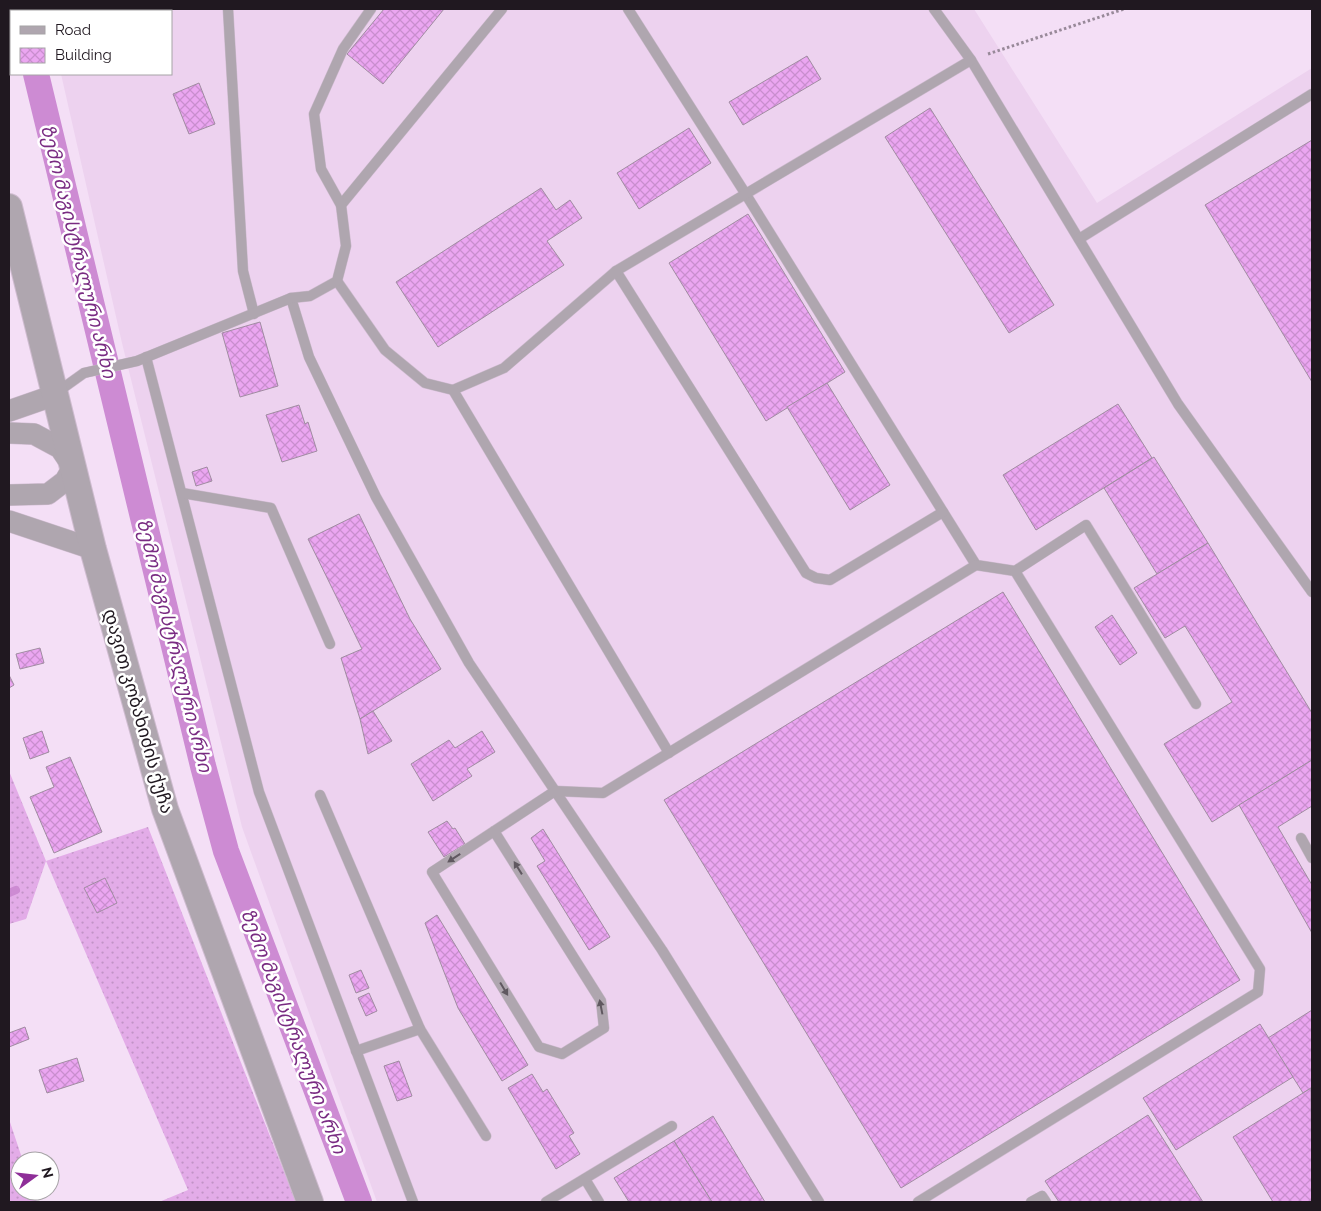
<svg xmlns="http://www.w3.org/2000/svg" width="1321" height="1211" viewBox="0 0 1321 1211" font-family="Raleway,'Noto Sans Georgian',sans-serif">
<style>
.built{fill:#edd2ef}
.grass{fill:url(#grass-dots)}
.lines{fill:none;stroke-linecap:round;stroke-linejoin:round}
.stream{stroke:#cd8bd3;stroke-width:8}
.canal{stroke:#cd8bd3;stroke-width:26}
.building{fill:url(#building-cross-hatch);stroke:#a08ca1}
.service-casing{stroke:#cebbcf;stroke-width:11}
.minor-casing{stroke:#cebbcf;stroke-width:22}
.tertiary-casing{stroke:#cebbcf;stroke-width:28}
.path{stroke:#988999;stroke-width:3;stroke-dasharray:2.5 2.5;stroke-linecap:butt}
.service{stroke:#afa6af;stroke-width:10}
.minor{stroke:#afa6af;stroke-width:21}
.tertiary{stroke:#afa6af;stroke-width:26}
.oneway{fill:#605860}
.labels{text-anchor:middle;dominant-baseline:central;stroke-width:5;stroke-linejoin:round;paint-order:stroke}
.street-label{font-size:18px;fill:#201820;stroke:#fff}
.water-label{font-size:19px;font-style:italic;fill:#792b82;stroke:#fff}
</style>
<defs>
<pattern id="grass-dots" width="8" height="8" patternUnits="userSpaceOnUse" patternTransform="scale(1.25)"><rect width="8" height="8" fill="#e3ace8"/><path d="M2 2h.1M6 6h.1" fill="none" stroke="#c293c7" stroke-width="1.8" stroke-linecap="round"/></pattern>
<pattern id="building-cross-hatch" width="8" height="8" patternUnits="userSpaceOnUse" patternTransform="scale(1.25)"><rect width="8" height="8" fill="#eba6f1"/><path d="M0 0l8 8M0 8l8-8" fill="none" stroke="#c98ece"/></pattern>
</defs>
<rect width="100%" height="100%" fill="#f4dff6"/>
<path class="built" d="M46 9H974L1097 203 1312 68V1202H377L242 827 122 343 61 74H171V11H47Z"/>
<g class="grass">
<path d="M9 771 46 861 148 827 296 1202H159L188 1190 46 861 26 919 9 924Z"/>
<path d="M9 1119 23 1161H20V1191H33L37 1202H9Z"/>
</g>
<g class="lines">
<path class="stream" d="M9 893 16 890"/>
<g class="canal">
<path d="M20 9 21 11"/>
<path d="M36 74 203 766 226 851 359 1202"/>
</g>
</g>
<g class="building">
<rect x="86" y="9" width="18" height="2"/>
<path d="M384 9H444L383 84 347 54Z"/>
<path d="M807 56 821 79 743 125 729 102Z"/>
<path d="M199 83 215 124 189 134 173 94Z"/>
<path d="M930 108 1054 305 1009 333 885 137Z"/>
<path d="M689 128 711 163 639 209 617 173Z"/>
<path d="M1312 140V382L1205 205Z"/>
<path d="M541 188 556 210 570 200 582 218 547 241 564 265 438 347 396 282Z"/>
<path d="M748 214 845 372 766 421 669 263Z"/>
<path d="M260 322 278 386 240 397 222 333Z"/>
<path d="M827 383 890 485 850 510 787 407Z"/>
<path d="M1118 404 1152 458 1036 530 1003 475Z"/>
<path d="M299 405 305 424 308 422 317 451 282 462 266 415Z"/>
<path d="M1154 457 1208 543 1157 574 1104 488Z"/>
<path d="M207 467 212 481 196 486 192 472Z"/>
<path d="M359 514 410 619 441 669 360 719 341 658 362 649 308 539Z"/>
<path d="M1208 543 1312 713V760L1212 822 1164 744 1232 702 1185 626 1165 638 1134 588Z"/>
<path d="M1003 592 1240 980 901 1188 664 800Z"/>
<path d="M1112 615 1137 653 1120 665 1095 627Z"/>
<path d="M40 648 44 663 20 669 16 654Z"/>
<path d="M9 675 14 685 9 688Z"/>
<path d="M373 711 392 741 368 754 360 719Z"/>
<path d="M42 731 49 752 30 759 23 738Z"/>
<path d="M482 731 495 752 467 769 472 776 433 801 411 764 449 740 455 748Z"/>
<path d="M70 757 102 832 54 853 30 797 54 787 46 767Z"/>
<path d="M1312 760V806L1278 827 1312 885V933L1239 805Z"/>
<path d="M447 821 453 829 455 828 465 844 444 857 428 832Z"/>
<path d="M543 829 610 937 589 950 537 866 545 861 531 838Z"/>
<path d="M105 878 117 903 97 913 84 888Z"/>
<path d="M437 915 528 1065 502 1081 458 1008 425 923Z"/>
<path d="M361 970 369 988 356 993 349 975Z"/>
<path d="M369 993 377 1011 366 1016 358 998Z"/>
<path d="M1312 1010V1090L1311 1088 1303 1093 1268 1038Z"/>
<path d="M1260 1024 1293 1077 1176 1150 1143 1098Z"/>
<path d="M25 1027 29 1039 9 1047V1033Z"/>
<path d="M77 1058 84 1081 47 1093 39 1070Z"/>
<path d="M399 1061 412 1096 397 1101 384 1066Z"/>
<path d="M532 1074 543 1092 547 1089 574 1133 569 1136 580 1154 556 1169 508 1088Z"/>
<path d="M1311 1088 1312 1202H1273L1233 1137Z"/>
<path d="M1148 1115 1203 1202H1059L1045 1181Z"/>
<path d="M713 1116 765 1202H712L674 1141Z"/>
<path d="M674 1141 712 1202H629L614 1178Z"/>
</g>
<g class="lines">
<defs>
<g id="service">
<path d="M58 9 59 11"/>
<path d="M228 9 243 271 254 314"/>
<path d="M628 9 745 193 976 565 1015 571 1086 525 1196 704"/>
<path d="M934 9 971 60 1178 404 1312 592"/>
<path d="M341 205 502 9"/>
<path d="M1079 239 1312 94"/>
<path d="M616 271 806 573 816 578 830 580 943 512"/>
<path d="M337 281 385 350 425 383 453 390 504 368 616 271 971 60"/>
<path d="M291 298 309 357 376 497 469 663 662 950 819 1202"/>
<path d="M146 357 259 792 413 1202"/>
<path d="M453 390 669 753"/>
<path d="M56 393 84 373 137 361 291 298 310 296 337 281 346 246 341 205 321 169 314 114 343 49 371 9"/>
<path d="M182 493 271 508 330 644"/>
<path d="M320 795 420 1029 486 1136"/>
<path d="M494 831 601 1001 604 1028 562 1054 539 1047 432 872 555 791 603 793 976 565"/>
<path d="M1301 838 1312 858"/>
<path d="M356 1051 420 1029"/>
<path d="M585 1179 599 1202"/>
<path d="M546 1202 672 1126"/>
<path d="M918 1202 1258 992 1260 969 1015 571"/>
<path d="M1031 1202 1042 1196 1046 1202"/>
</g>
<g id="minor">
<path d="M9 411 55 395"/>
<path d="M9 433 34 434 60 448 73 467 65 481 48 494 9 495"/>
<path d="M9 521 93 549"/>
</g>
<path id="tertiary" d="M9 207 93 549 165 809 310 1202"/>
</defs>
<use href="#service" class="service-casing"/>
<use href="#minor" class="minor-casing"/>
<use href="#tertiary" class="tertiary-casing"/>
<path class="path" d="M988 54 1124 9"/>
<use href="#service" class="service"/>
<use href="#minor" class="minor"/>
<use href="#tertiary" class="tertiary"/>
</g>
<defs><path id="oneway-solid" d="M-6-.8H1V-3.2L6.5 0L1 3.2V.8H-6Z" transform="scale(1.25)"/></defs>
<g class="oneway">
<use href="#oneway-solid" transform="translate(454 858) rotate(147)"/>
<use href="#oneway-solid" transform="translate(518 868) rotate(-122)"/>
<use href="#oneway-solid" transform="translate(504 989) rotate(59)"/>
<use href="#oneway-solid" transform="translate(601 1007) rotate(-101)"/>
</g>
<g class="labels">
<g class="street-label">
<text transform="translate(139 711) rotate(74)">დავით კობახიძის ქუჩა</text>
</g>
<g class="water-label">
<text transform="translate(79 251) rotate(76)">ზემო მაგისტრალური არხი</text>
<text transform="translate(175 645) rotate(76)">ზემო მაგისტრალური არხი</text>
<text transform="translate(294 1031) rotate(69)">ზემო მაგისტრალური არხი</text>
</g>
</g>
<rect width="1321" height="1211" fill="none" stroke="#201820" stroke-width="20"/>
<rect x="10" y="10" width="162" height="65" fill="#ffffff" stroke="#a6a3a6"/>
<rect x="20" y="26" width="25" height="8" fill="#afa6af" stroke="#a6a3a6"/>
<text x="55" y="35" font-size="15" fill="#201820">Road</text>
<rect x="20" y="48" width="25" height="15" fill="url(#building-cross-hatch)" stroke="#a6a3a6"/>
<text x="55" y="60" font-size="15" fill="#201820">Building</text>
<g transform="translate(35 1176) rotate(75)"><circle r="24" fill="#ffffff" stroke="#a6a3a6"/>
<path d="M0-4L9 19L0 12L-9 19Z" fill="#8e2e98"/>
<text y="-8" font-size="14" font-weight="bold" text-anchor="middle" fill="#201820">N</text>
</g>
</svg>
